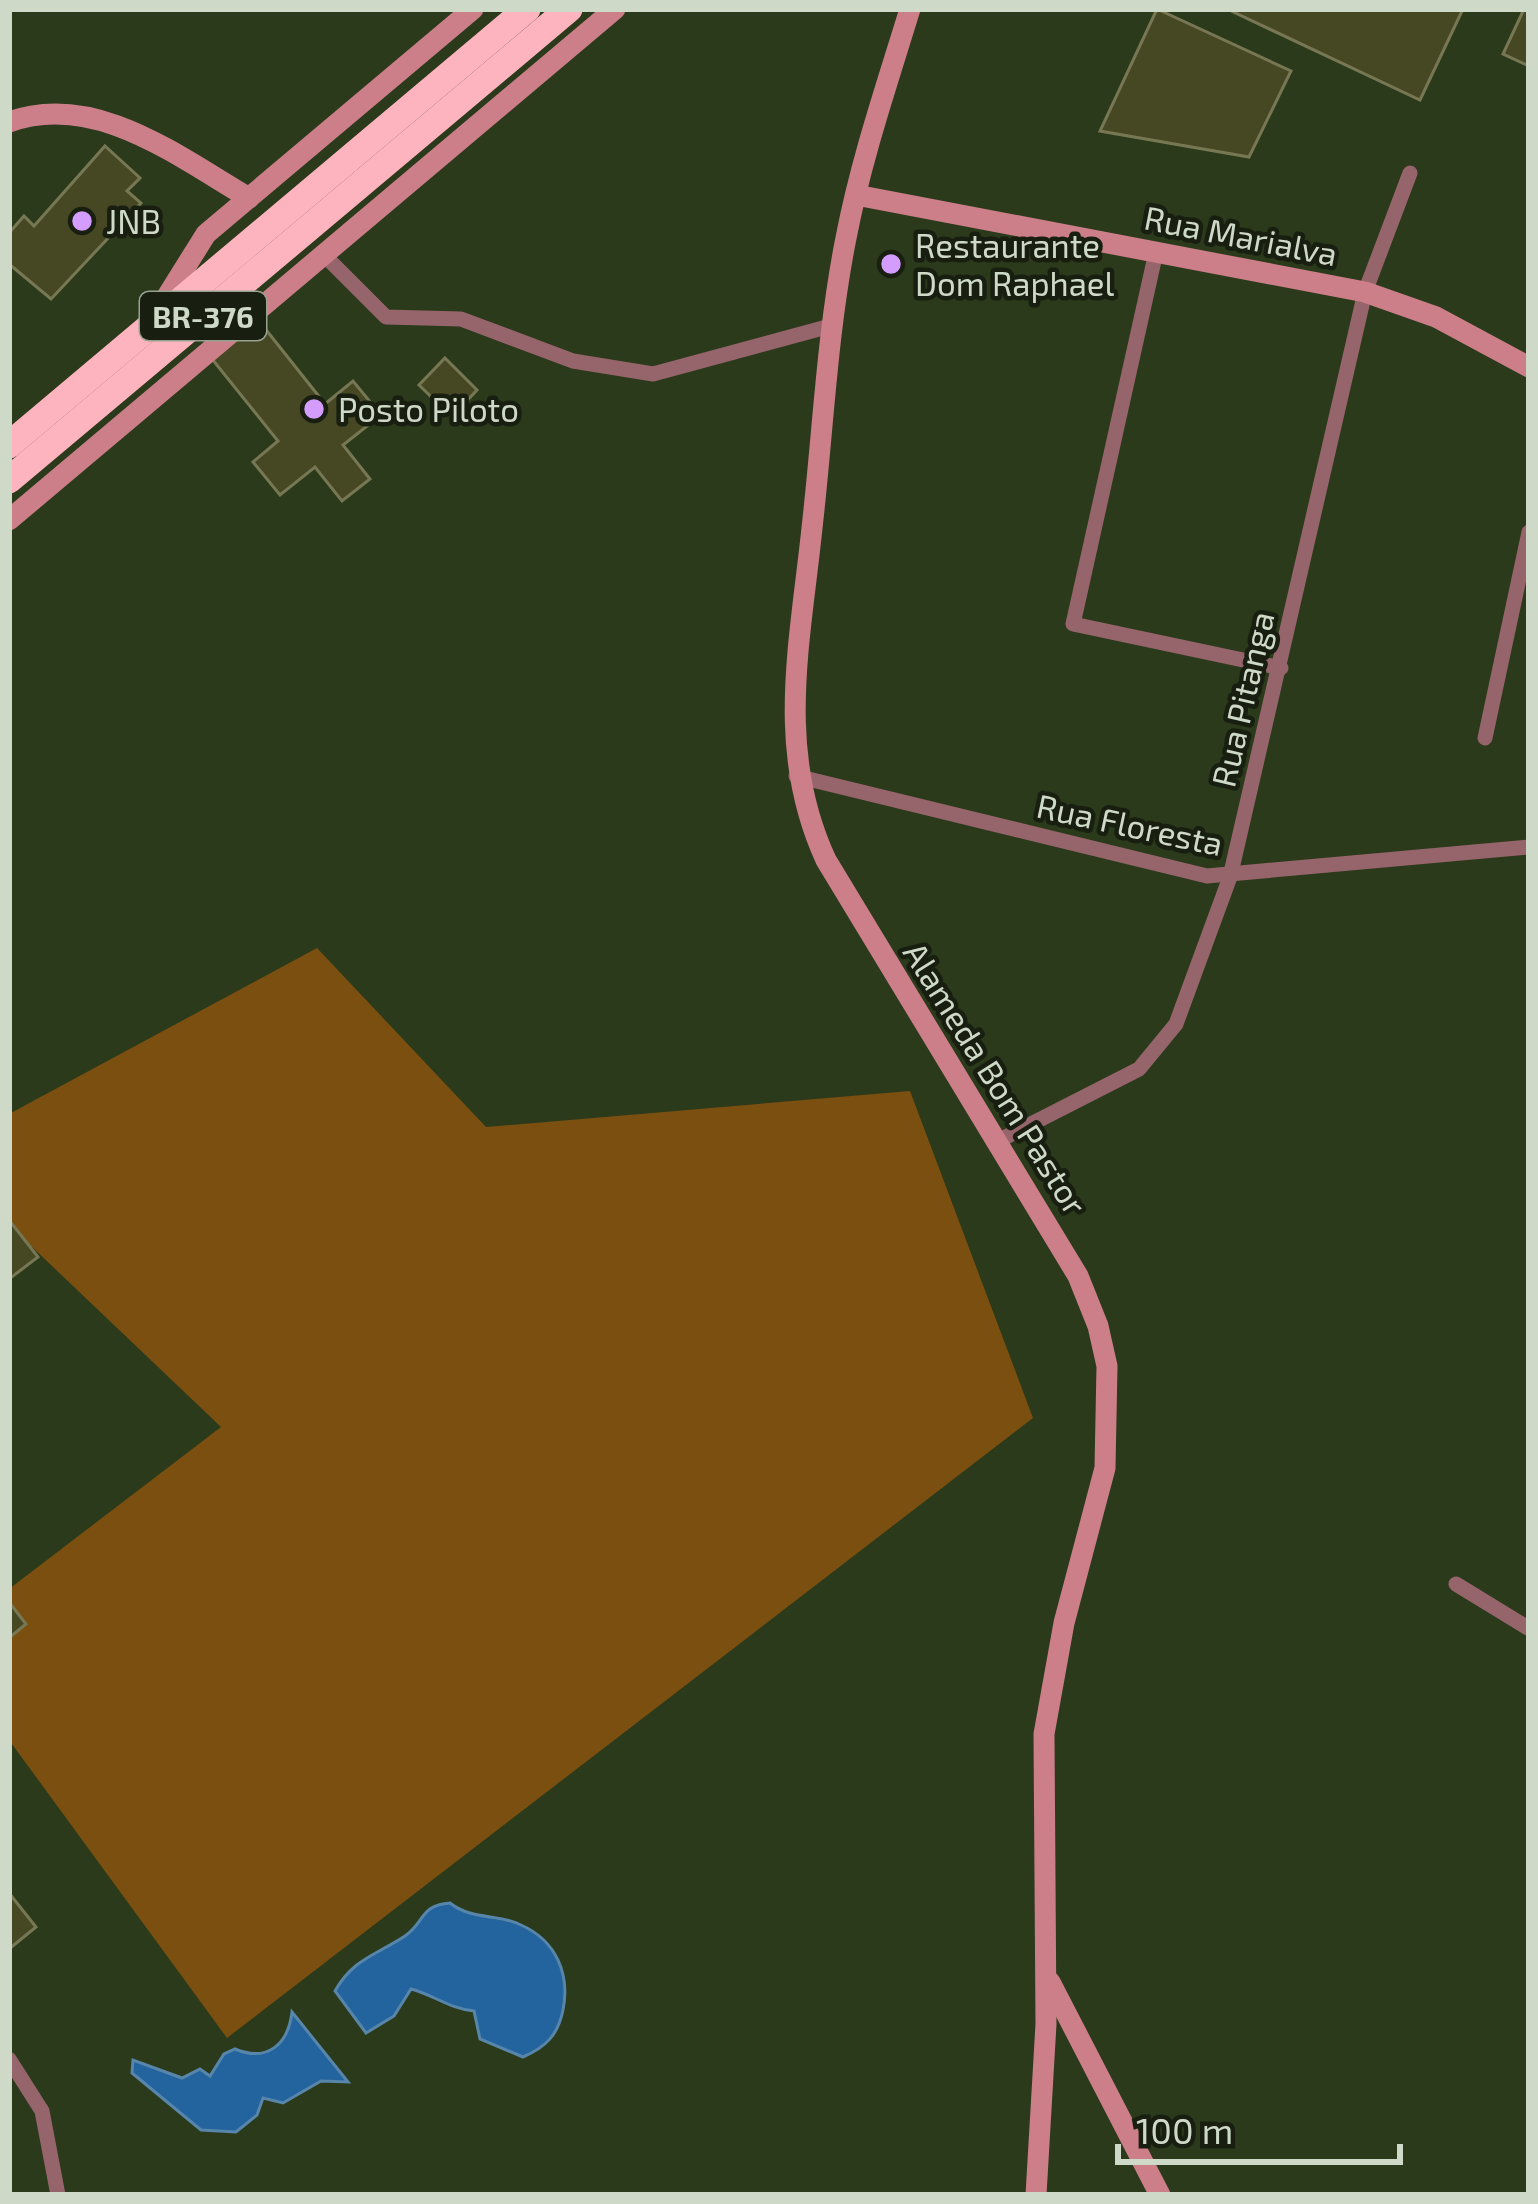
<svg xmlns="http://www.w3.org/2000/svg" width="1538" height="2204" viewBox="0 0 1538 2204" font-family="'Exo 2',sans-serif">
<style>
.green{fill:#7a4f10}
.water{fill:#23639e;stroke:#5786aa;stroke-width:3}
.building{fill:#464723;stroke:#777853;stroke-width:3}
.lines{fill:none;stroke-linecap:round;stroke-linejoin:round}
.street{stroke:#96646b;stroke-width:15}
.secondary{stroke:#cc7e89;stroke-width:21}
.highway{stroke:#feb4be;stroke-width:27}
.poi-dot{fill:#d49cfc;stroke:#181f11;stroke-width:4.5}
.labels{text-anchor:middle;dominant-baseline:central;stroke-width:9;stroke-linejoin:round;paint-order:stroke}
.shield{fill:#181f11;stroke:#98a190;stroke-width:3}
.shield-label{font-size:30px;font-weight:bold;fill:#cfd9c7}
.poi-label{font-size:33px;fill:#cfd9c7;stroke:#181f11;text-anchor:start}
.street-label{font-size:33px;fill:#cfd9c7;stroke:#181f11}
</style>
<rect width="100%" height="100%" fill="#2b3a1b"/>
<path class="green" d="M317 948 486 1127 910 1091 1033 1418 227 2038 9 1740V1589L221 1427 9 1225V1114Z"/>
<g class="water">
<path d="M450 1903C473 1921 498 1913 521 1925 557 1941 570 1975 563 2010 558 2035 546 2047 523 2057L480 2039 474 2011C450 2009 434 1995 411 1989L394 2016 366 2033 335 1991C353 1959 376 1955 405 1936 425 1922 420 1905 450 1903Z"/>
<path d="M292 2012 348 2082 321 2081 283 2103 263 2098 257 2115 236 2132 201 2130 132 2073 133 2060 182 2078 200 2069 210 2076 224 2054 235 2049C266 2062 288 2046 292 2012Z"/>
</g>
<g class="building">
<path d="M1157 9 1291 71 1249 157 1100 131Z"/>
<path d="M1227 9H1463L1420 100Z"/>
<path d="M1524 9H1529V66L1503 54Z"/>
<path d="M105 146 140 178 127 191 141 203 51 299 9 264V233L24 216 34 226Z"/>
<path d="M259 321 325 404 353 381 381 415 343 445 370 479 342 501 315 467 280 495 253 462 278 441 212 359Z"/>
<path d="M445 358 477 390 452 417 419 385Z"/>
<path d="M9 1220 38 1257 9 1279Z"/>
<path d="M9 1602 26 1624 9 1638Z"/>
<path d="M9 1893 36 1927 9 1949Z"/>
</g>
<g class="lines">
<g class="street">
<path d="M1156 252 1073 624 1281 668"/>
<path d="M322 253 386 317 461 319 573 361 653 374 834 325"/>
<path d="M1485 738 1529 532"/>
<path d="M796 776 1207 876 1529 847"/>
<path d="M996 1142 1139 1069 1176 1024 1230 877 1365 292 1410 173"/>
<path d="M1456 1584 1528 1628"/>
<path d="M9 2059 42 2111 58 2195"/>
</g>
<g class="secondary">
<path d="M910 9C887 84 861 160 846 238 827 333 823 432 812 528 800 644 775 750 826 860L1078 1276 1098 1326 1107 1366 1105 1468 1064 1623 1044 1734 1046 2024 1036 2195"/>
<path d="M9 122C95 91 177 156 249 198"/>
<path d="M856 195 1365 292 1436 317 1529 367"/>
<path d="M156 314 206 234 473 9"/>
<path d="M9 520 615 9"/>
<path d="M1050 1982 1160 2195"/>
</g>
<g class="highway">
<path d="M9 445 527 9"/>
<path d="M9 480 569 9"/>
</g>
</g>
<g class="poi-dot">
<circle cx="82" cy="221" r="12"/>
<circle cx="891" cy="264" r="12"/>
<circle cx="314" cy="409" r="12"/>
</g>
<g class="labels">
<rect class="shield" x="140" y="292" width="126" height="48" rx="9"/>
<g class="shield-label">
<text x="203" y="316">BR-376</text>
</g>
<g class="poi-label">
<text x="106" y="221">JNB</text>
<text x="915" y="245">Restaurante<tspan x="915" dy="38">Dom Raphael</tspan></text>
<text x="338" y="409">Posto Piloto</text>
</g>
<g class="street-label">
<text transform="translate(1241 235) rotate(11)">Rua Marialva</text>
<text transform="translate(1242 699) rotate(-77)">Rua Pitanga</text>
<text transform="translate(1130 824) rotate(12)">Rua Floresta</text>
<text transform="translate(996 1078) rotate(58)">Alameda Bom Pastor</text>
</g>
</g>
<rect width="1538" height="2204" fill="none" stroke="#cfd9c7" stroke-width="24"/>
<path d="M1118 2144v18h282v-18" fill="none" stroke="#cfd9c7" stroke-width="6"/>
<text x="1136" y="2144" font-size="36" fill="#cfd9c7" stroke="#181f11" stroke-width="9" paint-order="stroke">100 m</text>
</svg>
